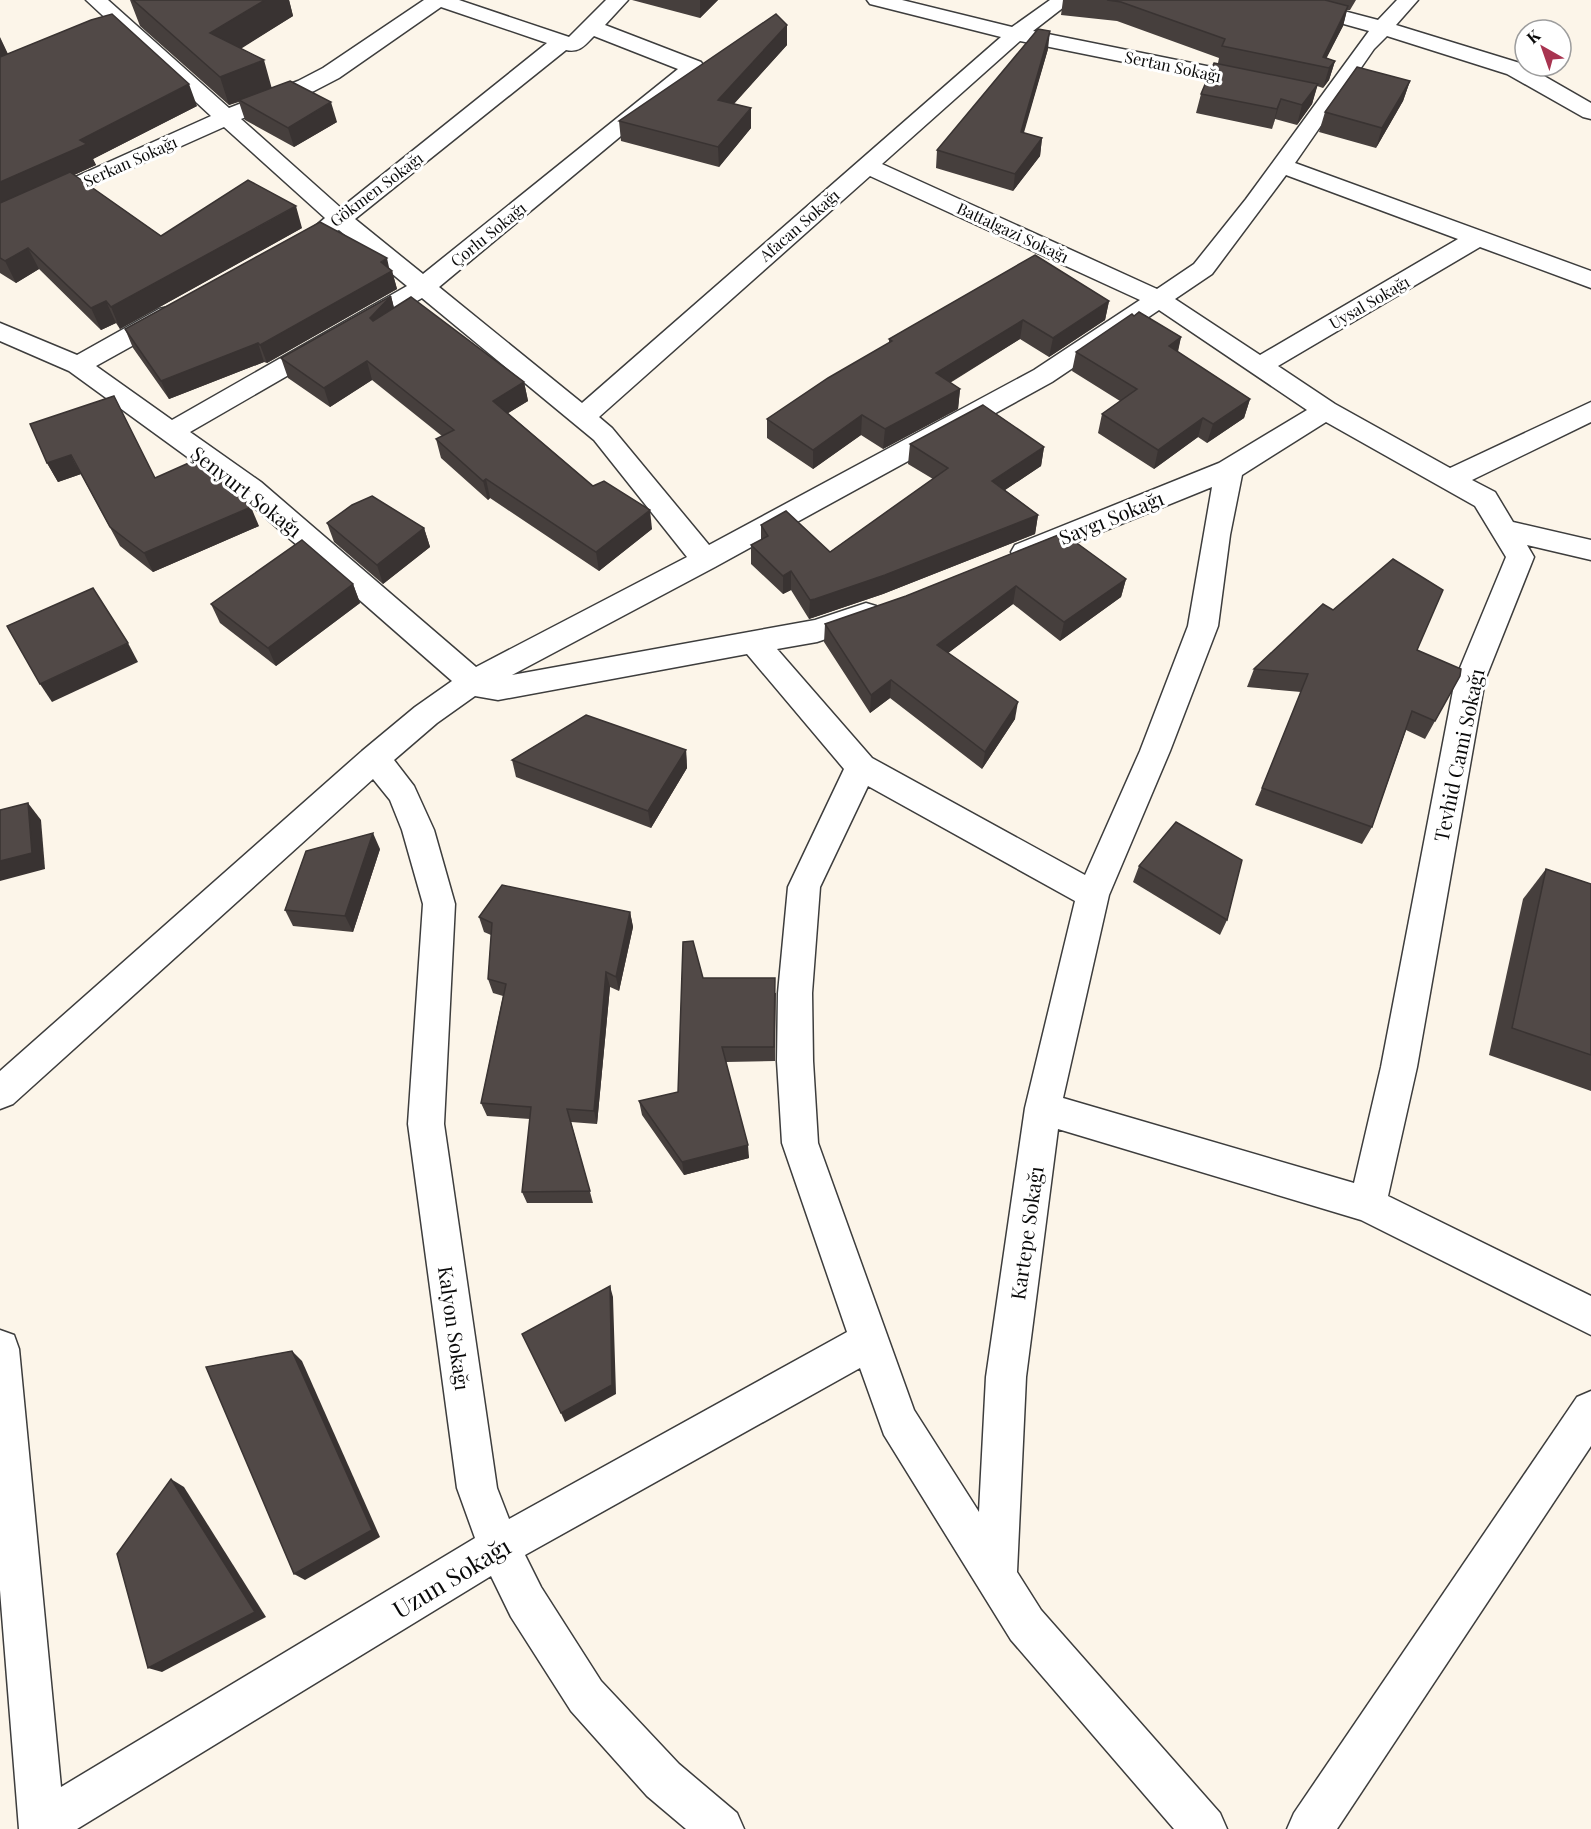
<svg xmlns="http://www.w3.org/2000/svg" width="1591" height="1829" viewBox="0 0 1591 1829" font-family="'Playfair Display',serif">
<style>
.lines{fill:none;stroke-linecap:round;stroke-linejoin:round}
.minor-casing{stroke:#3d3d3d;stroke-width:3}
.minor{fill:#fff;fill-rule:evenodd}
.wall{fill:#463f3d}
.shaded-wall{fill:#393332}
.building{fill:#514947;stroke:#393332;stroke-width:1.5}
.labels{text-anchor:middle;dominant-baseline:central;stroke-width:6;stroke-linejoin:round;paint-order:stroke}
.far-street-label{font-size:16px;fill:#0a0a0a;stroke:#fff}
.street-label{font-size:20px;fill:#0a0a0a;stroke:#fff}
.near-street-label{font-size:24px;fill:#0a0a0a;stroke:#fff}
</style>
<rect width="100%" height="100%" fill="#fcf5e9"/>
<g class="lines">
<defs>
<g id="minor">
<path d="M86 0H108L229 108 298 81 323 68 424 0H459L569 37 606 0H628L605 25 701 62 704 67 439 287 582 403 1001 37 870 4 867 0H902L1012 27 1050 0H1073L1033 31 1261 77 1264 82 1261 87 1253 88 1020 41 882 164 1157 289 1194 264 1246 199 1369 31 1272 4 1269 0H1302L1378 20 1397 0H1418L1396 25 1523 64 1591 103V119L1583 117 1507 74 1387 36 1374 49 1295 163 1591 271V288L1480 247 1278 366 1335 404 1450 468 1591 402V422L1472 480 1495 492 1513 522 1591 540V560L1527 545 1534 557 1485 680 1417 1067 1388 1196 1591 1296V1335L1361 1220 1058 1129 1026 1377 1017 1572 1041 1610 1220 1813 1227 1829H1174L1011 1640 884 1435 860 1368 525 1555 541 1587 601 1681 679 1764 737 1813 744 1829H686L647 1796 571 1711 511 1617 491 1576 77 1829H19L0 1590V1330L14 1335 19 1349 61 1787 475 1538 457 1488 408 1124 423 904 402 830 390 800 373 779 13 1104 0 1109V1071L362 751 415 707 452 681 241 496 69 371 0 341V323L77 355 159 309 168 307 177 309 180 315 177 321 96 366 172 420 407 286 339 230 324 236 316 234 312 229 325 218 224 127 0 227V211L211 116ZM441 7 547 43 341 208 241 119 314 91 339 78ZM594 36 678 69 423 274 355 219 566 50C580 53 585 45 594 36ZM1286 175 1458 239 1260 355 1175 299 1212 274ZM870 176 1140 300 1034 370 709 545 612 428 599 417ZM422 298 594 440 687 557 476 667 261 482 190 432ZM1159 310 1307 410 1219 463 1015 545 1011 552 1015 559 1025 562 1035 559 1212 487 1188 626 1140 751 1085 875 872 758 777 649 817 642 876 622 880 614 876 606 866 603 815 620 512 675 715 567 1052 382ZM1326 422 1475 506 1506 557 1455 680 1381 1067 1354 1183 1063 1098 1109 895 1170 751 1218 626 1230 535 1242 475ZM747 654 844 769 788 887 778 993 777 1061 782 1143 847 1332 509 1519 497 1488 444 1124 455 904 434 830 414 786 394 760 437 723 475 696 498 700ZM868 786 1075 901 1025 1108 986 1377 979 1512 914 1410 818 1143 813 1061 812 993 820 887Z"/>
<path d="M1591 1391V1446L1337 1829H1287L1294 1813 1577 1397Z"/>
</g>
</defs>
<use href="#minor" class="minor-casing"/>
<use href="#minor" class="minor"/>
</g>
<g class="wall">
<path d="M130 0H289L293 16 241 48 272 88 337 122 294 147 245 120 239 102 229 105 140 26Z"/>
<path d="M632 0H718L700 18Z"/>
<path d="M1063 0H1356L1350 10H1347L1343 26 1326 58 1335 61 1329 80 1323 88 1317 86 1312 104 1297 125 1275 119 1272 129 1196 113 1201 94 1218 63 1219 58 1117 21 1061 15Z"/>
<path d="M787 25V45L734 104 751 128 719 167 621 141 619 121Z"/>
<path d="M0 37 8 54 197 106 93 159 96 165 74 175 161 236 302 228 120 329 116 323 101 330 39 269 16 283 0 273Z"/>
<path d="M1048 49 1023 133 1042 138 1040 156 1013 191 936 168 937 150Z"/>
<path d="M1410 81 1403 101 1376 148 1319 132 1325 112Z"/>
<path d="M389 269 392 271 397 289 267 363 264 362 169 399 133 348 125 329Z"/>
<path d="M391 296 394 308 524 382 528 401 508 413 593 486 652 529 599 571 490 498 488 500 441 458 436 439 442 436 372 380 330 407 288 378 281 358Z"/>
<path d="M1109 301 1105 320 1049 357 1020 339 950 383 960 389 958 409 883 449 861 435 813 469 767 438V419L889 344V339Z"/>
<path d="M1181 337 1178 352 1250 399 1244 418 1207 443 1198 437 1154 469 1098 433 1102 414 1120 401 1072 371 1076 352Z"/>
<path d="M910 444 1044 447 1041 466 1005 490 1038 515 1035 534 883 594 809 619 791 590 783 594 751 564V545L761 540V525L830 552 933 479 908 464Z"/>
<path d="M47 463 155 478 259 526 153 572 120 546 81 474 58 482Z"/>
<path d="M327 523 424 528 430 547 383 584 334 542Z"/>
<path d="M1063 533 1126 579 1121 597 1060 641 1013 604 948 653 1015 719 982 769 890 698 870 713 824 642 825 624 906 596Z"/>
<path d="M353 584 360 603 276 666 220 623 211 604Z"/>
<path d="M1333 610 1417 650 1460 676 1425 739 1406 730 1372 827 1362 844 1255 805 1301 692 1247 687 1254 669Z"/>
<path d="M686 750 687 768 651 828 516 777 512 760Z"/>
<path d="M380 849 353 932 293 926 285 910Z"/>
<path d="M1139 866 1227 920 1220 935 1133 882Z"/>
<path d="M1546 869 1591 884V1091L1489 1055 1523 899Z"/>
<path d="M630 912 633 927 619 991 610 987 597 1124 571 1122 593 1203H527L522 1192 530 1119 487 1116 481 1103 503 996 493 993 488 979 491 935 484 932 479 917Z"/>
<path d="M703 978 776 993 775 1061 726 1062 749 1158 684 1175 642 1115 639 1101 678 1092Z"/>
</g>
<g class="shaded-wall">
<path d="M265 0H289L293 16 220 62 210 33Z"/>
<path d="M700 0H718L700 18Z"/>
<path d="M1348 6 1343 26 1322 67 1323 57Z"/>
<path d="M787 25V45L719 120 718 100Z"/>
<path d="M1050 31 1048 49 1019 150 1021 132Z"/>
<path d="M0 38 10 59 0 65Z"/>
<path d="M264 60 272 89 239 100V101L229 105 220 77Z"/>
<path d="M1335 61 1329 80 1323 88 1329 68Z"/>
<path d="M1410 81 1403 101 1376 148 1382 128Z"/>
<path d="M189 84 197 106 93 159 96 165 0 209V182L80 140Z"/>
<path d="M1318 84 1312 104 1297 125 1302 105Z"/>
<path d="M1281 99 1272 129 1277 109Z"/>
<path d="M331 102 337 122 294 147 288 128Z"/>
<path d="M751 108V128L719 167 718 147Z"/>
<path d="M1042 138 1040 156 1013 191 1015 174Z"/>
<path d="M296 206 302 228 120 329 111 307Z"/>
<path d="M28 248 39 269 16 283 5 261Z"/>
<path d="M387 258 390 272 392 271 397 289 267 363 260 345Z"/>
<path d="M391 296 396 316 376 337 370 318Z"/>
<path d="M106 301 116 323 101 330 91 308Z"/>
<path d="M1109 301 1105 320 1049 357 1053 338Z"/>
<path d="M1023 320 1020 339 934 392 936 373Z"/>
<path d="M1181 337 1176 357 1169 346Z"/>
<path d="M258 343 264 362 169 399 161 381Z"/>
<path d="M367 361 372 380 330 407 324 388Z"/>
<path d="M524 382 528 401 497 420 493 401Z"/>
<path d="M960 389 958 409 883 449 885 429Z"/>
<path d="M1250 399 1244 418 1207 443 1213 424Z"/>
<path d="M862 415 861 435 813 469V450Z"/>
<path d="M1203 418 1198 437 1154 469 1158 450Z"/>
<path d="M1044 447 1041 466 990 500 992 481Z"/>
<path d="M71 455 81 474 58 482 47 463Z"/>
<path d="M486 479 490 498 488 500 483 481Z"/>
<path d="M251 507 259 526 153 572 144 553Z"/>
<path d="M650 510 652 529 599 571 596 552Z"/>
<path d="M1038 515 1035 534 883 594 809 619 810 600Z"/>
<path d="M424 528 430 547 383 584 377 565Z"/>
<path d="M791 571V590L783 594V576Z"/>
<path d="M1126 579 1121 597 1060 641 1064 622Z"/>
<path d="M353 584 360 603 276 666 268 648Z"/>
<path d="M1016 586 1013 604 935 663 937 645Z"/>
<path d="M128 643 138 662 52 702 40 684Z"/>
<path d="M891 680 890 698 870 713 871 695Z"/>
<path d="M1018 702 1015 719 982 769 985 752Z"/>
<path d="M686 750 687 768 651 828 648 811Z"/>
<path d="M28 803 41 820 45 869 0 881V861Z"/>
<path d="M373 833 380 849 353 932 345 916Z"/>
<path d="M630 912 633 927 619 991 616 977Z"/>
<path d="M606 972 610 987 597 1124 594 1111Z"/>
<path d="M748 1145 749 1158 684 1175 682 1162Z"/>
<path d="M610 1286 613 1297 616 1394 565 1422 561 1413Z"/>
<path d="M292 1351 302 1361 380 1537 305 1580 294 1574Z"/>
<path d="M171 1479 184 1487 266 1617 162 1672 148 1668Z"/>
</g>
<g class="building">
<path d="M133 0H265L210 33 264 60 220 77Z"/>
<path d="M1107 0H1325L1348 6 1323 57 1335 61 1329 68 1222 46 1225 39 1121 2Z"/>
<path d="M112 14 189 84 80 140 87 144 0 182V57L91 20Z"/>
<path d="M776 14 787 25 718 100 751 108 718 147 619 121Z"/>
<path d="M1038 29 1050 31 1021 132 1042 138 1015 174 937 150Z"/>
<path d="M1214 63 1318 84 1302 105 1281 99 1277 109 1201 94Z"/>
<path d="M1357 67 1410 81 1382 128 1325 112Z"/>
<path d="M290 81 331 102 288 128 239 100Z"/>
<path d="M70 172 161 236 248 180 296 206 111 307 106 301 91 308 28 248 5 261 0 258V203Z"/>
<path d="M320 222 387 258 381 262 392 271 260 345 258 343 161 381 125 329Z"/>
<path d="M1035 255 1109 301 1053 338 1023 320 936 373 960 389 885 429 862 415 813 450 767 419 828 378 892 341 889 339Z"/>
<path d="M391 296 370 318 373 321 411 297 524 382 493 401 593 486 604 481 650 510 596 552 486 479 483 481 436 439 454 430 367 361 324 388 281 358Z"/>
<path d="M1139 312 1181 337 1169 346 1250 399 1213 424 1203 418 1158 450 1102 414 1137 389 1076 352 1132 314 1134 316Z"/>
<path d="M114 396 155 478 200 458 251 507 144 553 110 527 71 455 47 463 30 424Z"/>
<path d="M983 405 1044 447 992 481 1038 515 885 575 815 599 810 600 791 571 783 576 751 545 768 536 761 525 786 511 830 552 948 468 910 444Z"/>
<path d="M372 496 424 528 377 565 327 523 352 505Z"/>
<path d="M1063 533 1126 579 1064 622 1016 586 937 645 1018 702 985 752 891 680 871 695 825 624 906 596Z"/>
<path d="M302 540 353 584 268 648 211 604Z"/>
<path d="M1393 559 1443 590 1417 650 1461 669 1460 676 1435 721 1412 711 1372 827 1262 788 1308 674 1254 669 1323 604 1333 610Z"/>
<path d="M93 588 128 643 40 684 7 626Z"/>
<path d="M586 715 686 750 648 811 512 760Z"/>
<path d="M28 803 32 853 0 861V810Z"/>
<path d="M1176 822 1242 860 1227 920 1139 866Z"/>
<path d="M373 833 345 916 285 910 306 851Z"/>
<path d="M1546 869 1591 884V1055L1512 1028Z"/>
<path d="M502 885 630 912 616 977 606 972 594 1111 567 1109 590 1191 522 1192 531 1107 481 1103 506 984 488 979 492 923 479 917Z"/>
<path d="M693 941 703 978H775L774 1047H722L748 1145 682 1162 639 1101 678 1092 683 942Z"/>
<path d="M610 1286 612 1385 561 1413 522 1334Z"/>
<path d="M292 1351 372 1530 294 1574 206 1367Z"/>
<path d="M171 1479 255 1612 148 1668 117 1554Z"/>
</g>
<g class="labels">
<g class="far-street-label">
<text transform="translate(1173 66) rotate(12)">Sertan Sokağı</text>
<text transform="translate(130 161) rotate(-24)">Serkan Sokağı</text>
<text transform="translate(376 189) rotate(-37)">Gökmen Sokağı</text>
<text transform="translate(799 225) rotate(-41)">Afacan Sokağı</text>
<text transform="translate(1013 232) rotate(25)">Battalgazi Sokağı</text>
<text transform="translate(488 234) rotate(-39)">Çorlu Sokağı</text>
<text transform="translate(1369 302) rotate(-30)">Uysal Sokağı</text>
</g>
<g class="street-label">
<text transform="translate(247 491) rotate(38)">Şenyurt Sokağı</text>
<text transform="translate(1111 517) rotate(-22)">Saygı Sokağı</text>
<text transform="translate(1458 755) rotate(-78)">Tevhid Cami Sokağı</text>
<text transform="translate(1026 1233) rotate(-82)">Kartepe Sokağı</text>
<text transform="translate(455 1328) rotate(82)">Kalyon Sokağı</text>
</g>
<g class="near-street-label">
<text transform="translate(451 1577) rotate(-31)">Uzun Sokağı</text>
</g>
</g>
<g transform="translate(1543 48) rotate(320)"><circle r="28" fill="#ffffff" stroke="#9d9d9d" stroke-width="1.5"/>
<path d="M0-4.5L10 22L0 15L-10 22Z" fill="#a83450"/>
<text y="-9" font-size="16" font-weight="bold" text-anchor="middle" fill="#0a0a0a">K</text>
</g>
</svg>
